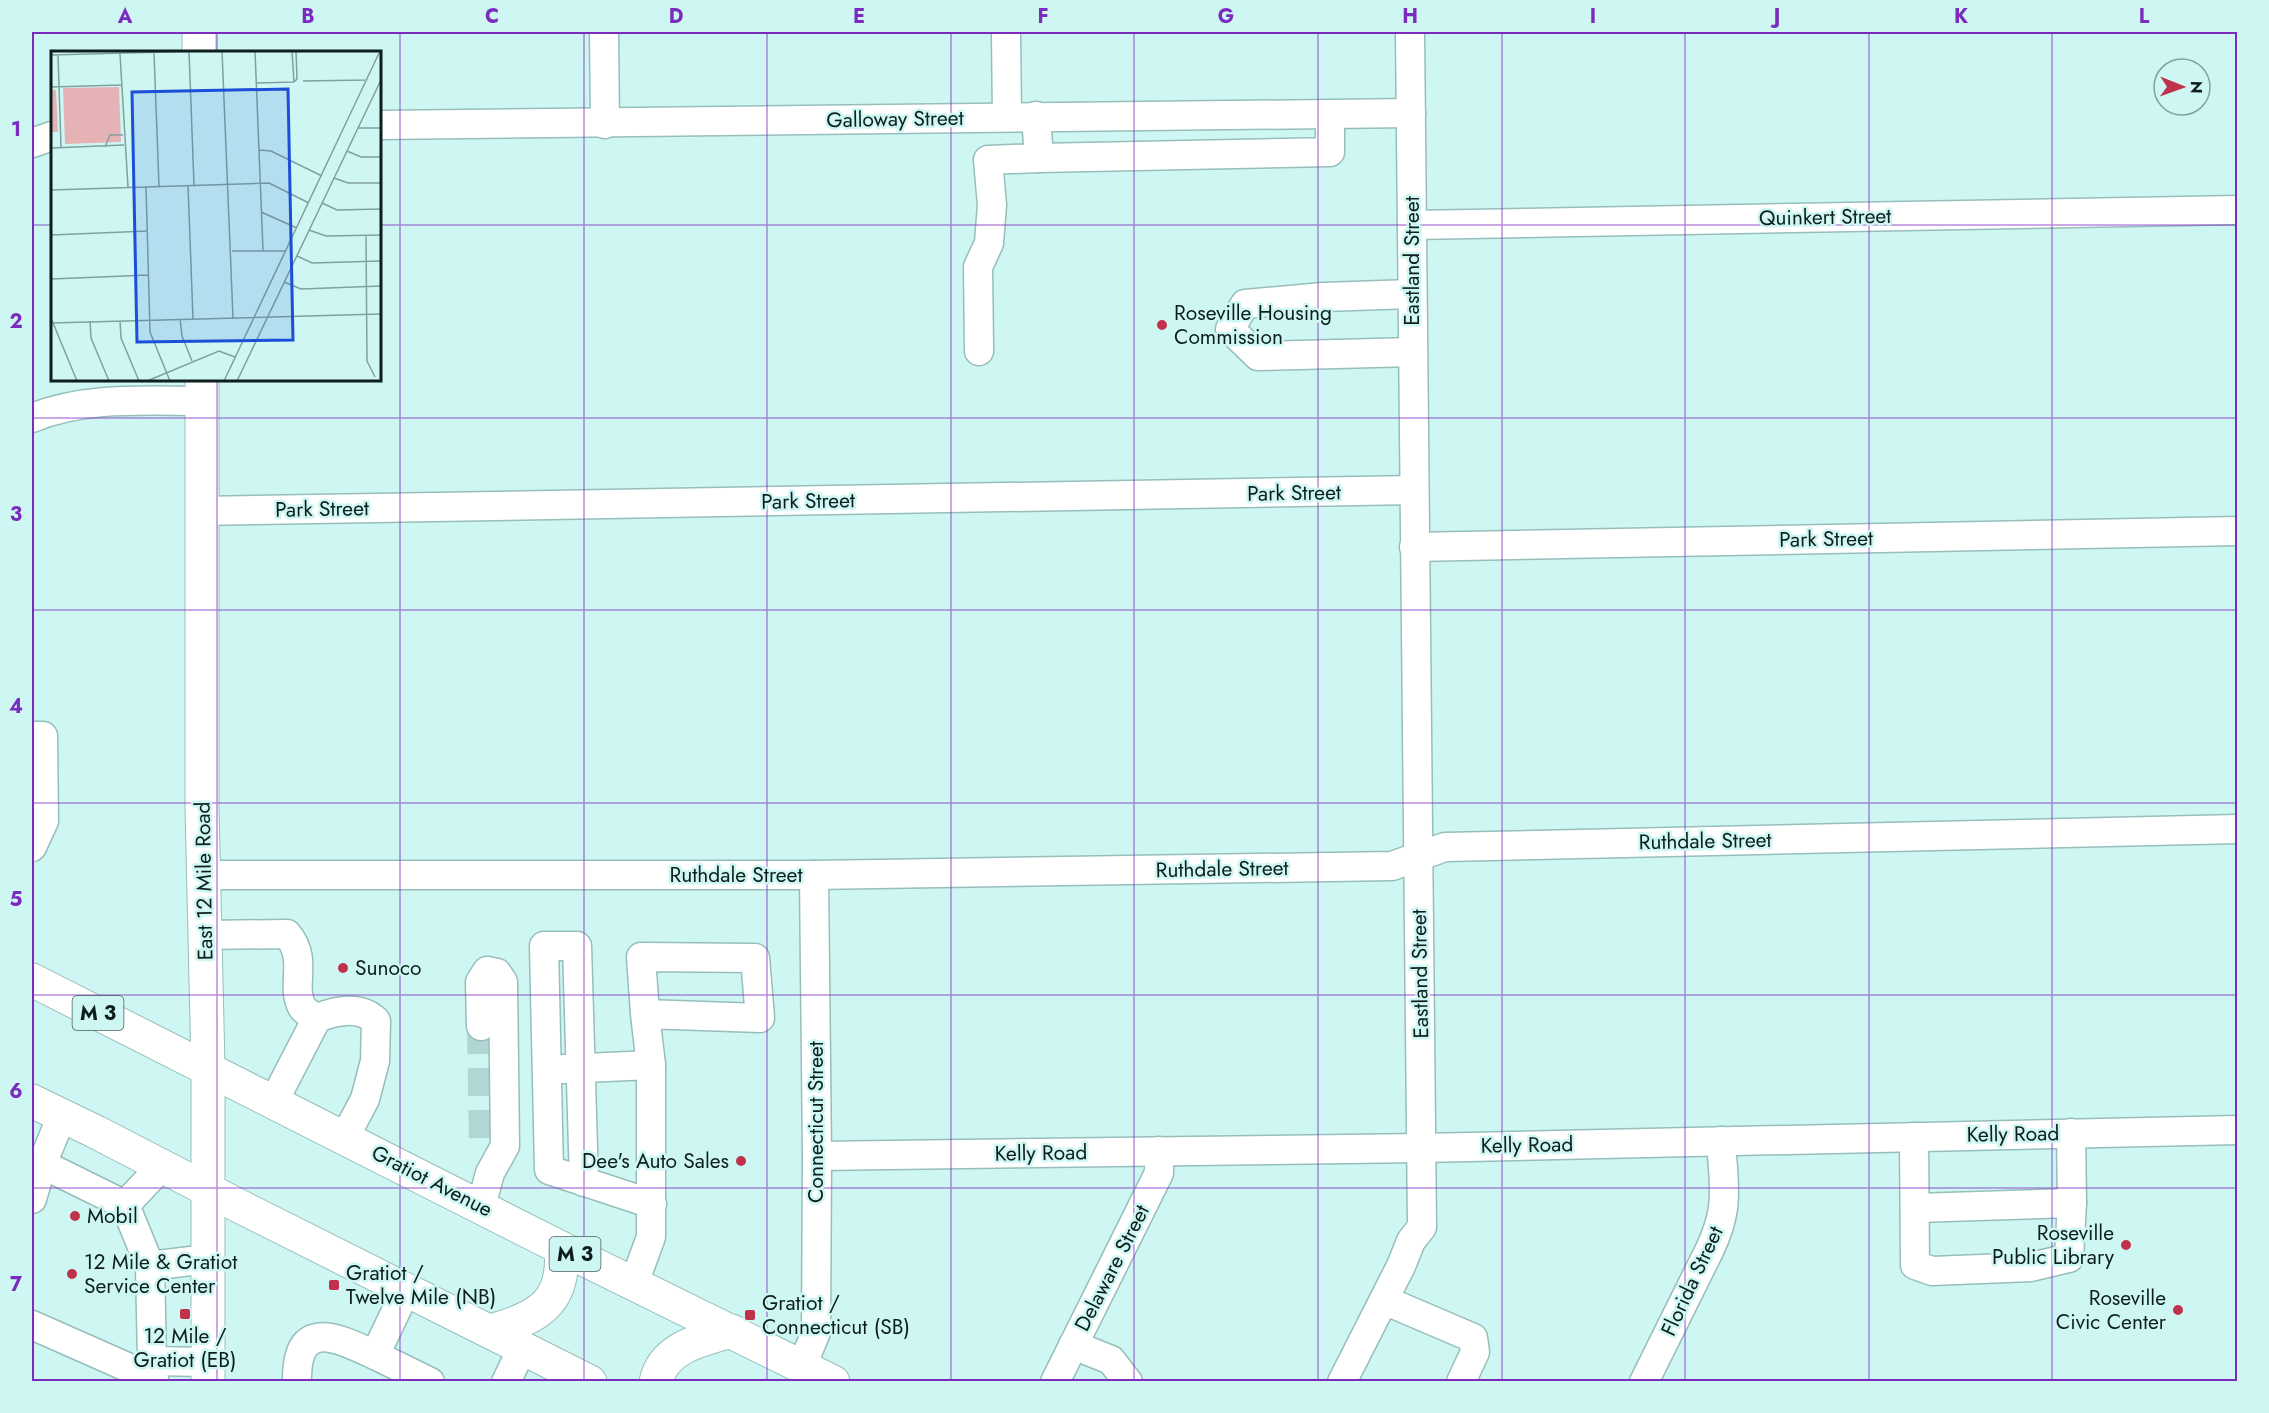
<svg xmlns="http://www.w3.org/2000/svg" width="2269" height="1413" viewBox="0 0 2269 1413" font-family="Jost,sans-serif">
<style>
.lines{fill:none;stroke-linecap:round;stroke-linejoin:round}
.minor-tunnel{stroke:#b1d6d4;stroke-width:28;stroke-dasharray:28 14;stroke-linecap:butt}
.minor-casing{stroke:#96bebb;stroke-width:31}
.major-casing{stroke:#96bebb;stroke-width:35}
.minor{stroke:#fff;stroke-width:28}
.major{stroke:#fff;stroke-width:33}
.grid{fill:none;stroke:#7b2cbf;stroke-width:1.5;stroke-opacity:0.55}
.poi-dot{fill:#c2314c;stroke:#cef7f4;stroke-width:2}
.labels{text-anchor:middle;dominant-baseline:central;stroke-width:5;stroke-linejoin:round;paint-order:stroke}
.shield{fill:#cef7f4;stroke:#485f5e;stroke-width:1.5}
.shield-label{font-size:20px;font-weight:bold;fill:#0e1e1d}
.street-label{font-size:21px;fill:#0e1e1d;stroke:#cef7f4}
.poi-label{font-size:21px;fill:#0e1e1d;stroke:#cef7f4;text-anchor:start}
.inset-road{fill:none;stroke:#81a09e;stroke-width:1.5}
.view{fill:#1d4ed8;fill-opacity:0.15;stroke:#1d4ed8;stroke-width:3}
.inset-edge{fill:none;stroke:#0e1e1d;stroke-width:3}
.neatline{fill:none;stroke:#7b2cbf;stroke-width:2}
.grid-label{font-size:20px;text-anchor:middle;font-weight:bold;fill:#7b2cbf}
</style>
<rect width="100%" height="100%" fill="#cef7f4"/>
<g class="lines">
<path class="minor-tunnel" d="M481 1026 483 1144"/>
<defs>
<g id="minor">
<path d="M604 32 605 124"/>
<path d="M1006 32 1007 117"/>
<path d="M380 125 1411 113"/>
<path d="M32 143 52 136"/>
<path d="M1039 158 1330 152V115"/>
<path d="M1412 225 2238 210"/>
<path d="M1412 294 1323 297 1245 304 1230 329 1258 356 1413 352"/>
<path d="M979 351 978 267 989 243 992 205 988 160 1039 158 1036 116"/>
<path d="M32 418C86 396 145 401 202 401"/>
<path d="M202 511 1414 490"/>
<path d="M1414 547 2238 531"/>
<path d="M32 736H43L44 821 32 847"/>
<path d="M203 875H814L1392 866 1445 847 2238 829"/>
<path d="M204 935 287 934C309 960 290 984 302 1007 305 1012 312 1015 317 1018 335 1011 360 1005 376 1021L375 1061 365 1099 345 1137"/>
<path d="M563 1069 651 1065"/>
<path d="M274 1101 317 1018"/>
<path d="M62 1116 42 1164 125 1205"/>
<path d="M1914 1137 1915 1265 1932 1271 2031 1267 2069 1258 2072 1203 2071 1133"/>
<path d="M817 1156 1422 1148 2238 1130"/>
<path d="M32 1162 42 1164 32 1199"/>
<path d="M584 1182 577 946H544L549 1170 652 1204"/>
<path d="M481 1206 490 1173 505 1146 503 982 497 973 487 971 480 982 481 1026"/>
<path d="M1916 1208 2072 1203"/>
<path d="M207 1259 150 1266 152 1361 207 1362"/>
<path d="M150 1266 125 1205 162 1166"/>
<path d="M634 1283 651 1237V1065L645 1014 760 1018 755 958 641 957 645 1014"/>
<path d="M1384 1300 1473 1338 1475 1352 1461 1382"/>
<path d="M32 1325 154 1379"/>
<path d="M1073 1345 1111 1360 1128 1382"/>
<path d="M375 1355 430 1382"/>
<path d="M802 1366 816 1332 817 1156 814 875"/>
<path d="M297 1382C296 1317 336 1337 375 1355L406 1290"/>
<path d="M506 1382 522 1349"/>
<path d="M1055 1382 1159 1173V1151"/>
<path d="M1342 1382 1401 1266 1411 1241 1422 1227 1410 32"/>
<path d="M1644 1382 1710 1249C1716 1236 1721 1222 1723 1208 1726 1186 1722 1163 1721 1141"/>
</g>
<g id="major">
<path d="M199 32V52"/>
<path d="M202 380V807L208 1067V1382"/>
<path d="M32 980 561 1248 833 1382"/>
<path d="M32 1101 96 1132 241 1207 590 1382"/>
<path d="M490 1331C538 1318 566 1303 561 1248"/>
<path d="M656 1382C663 1347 703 1339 732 1331"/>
</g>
</defs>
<use href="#minor" class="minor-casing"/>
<use href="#major" class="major-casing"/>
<use href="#minor" class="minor"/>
<use href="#major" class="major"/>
</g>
<path class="grid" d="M217 32V52M400 32V1382M584 32V1382M767 32V1382M951 32V1382M1134 32V1382M1318 32V1382M1502 32V1382M1685 32V1382M1869 32V1382M2052 32V1382M32 225H52M380 225H2238M217 380V1382M32 418H2238M32 610H2238M32 803H2238M32 995H2238M32 1188H2238"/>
<g class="poi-dot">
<circle cx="1162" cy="325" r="6"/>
<circle cx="343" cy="968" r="6"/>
<circle cx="741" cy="1161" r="6"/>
<circle cx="75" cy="1216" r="6"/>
<circle cx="2126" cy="1245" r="6"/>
<circle cx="72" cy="1274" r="6"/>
<rect x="328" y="1279" width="12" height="12" rx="3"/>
<circle cx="2178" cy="1310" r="6"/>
<rect x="179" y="1308" width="12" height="12" rx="3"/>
<rect x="744" y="1309" width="12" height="12" rx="3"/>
</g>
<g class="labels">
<g class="shield">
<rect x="72.5" y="996" width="51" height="34" rx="4.5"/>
<rect x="549.5" y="1237" width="51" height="34" rx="4.5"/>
</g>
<g class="shield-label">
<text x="98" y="1013">M 3</text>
<text x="575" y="1254">M 3</text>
</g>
<g class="street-label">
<text transform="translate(895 119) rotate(-1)">Galloway Street</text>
<text transform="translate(1825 217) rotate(-1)">Quinkert Street</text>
<text transform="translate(1412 261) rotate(-90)">Eastland Street</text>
<text transform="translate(1294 493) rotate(-1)">Park Street</text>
<text transform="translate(808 501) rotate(-1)">Park Street</text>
<text transform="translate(322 509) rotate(-1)">Park Street</text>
<text transform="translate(1826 539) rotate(-1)">Park Street</text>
<text transform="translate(1705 841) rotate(-1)">Ruthdale Street</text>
<text transform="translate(1222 869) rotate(-1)">Ruthdale Street</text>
<text x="736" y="875">Ruthdale Street</text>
<text transform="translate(204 881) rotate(-91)">East 12 Mile Road</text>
<text transform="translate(1420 974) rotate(-91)">Eastland Street</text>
<text transform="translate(816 1122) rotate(-90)">Connecticut Street</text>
<text transform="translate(2013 1134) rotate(-1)">Kelly Road</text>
<text transform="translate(1527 1145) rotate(-1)">Kelly Road</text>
<text transform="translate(1041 1153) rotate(-1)">Kelly Road</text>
<text transform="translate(432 1181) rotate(27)">Gratiot Avenue</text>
<text transform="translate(1112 1268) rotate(-63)">Delaware Street</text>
<text transform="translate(1692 1281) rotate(-65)">Florida Street</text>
</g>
<g class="poi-label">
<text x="1174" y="313">Roseville Housing<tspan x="1174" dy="24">Commission</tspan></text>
<text x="355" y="968">Sunoco</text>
<text x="729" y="1161" text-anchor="end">Dee's Auto Sales</text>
<text x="87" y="1216">Mobil</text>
<text x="2114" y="1233" text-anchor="end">Roseville<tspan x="2114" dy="24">Public Library</tspan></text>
<text x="84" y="1262">12 Mile &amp; Gratiot<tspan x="84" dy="24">Service Center</tspan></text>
<text x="346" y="1273">Gratiot /<tspan x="346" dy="24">Twelve Mile (NB)</tspan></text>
<text x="2166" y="1298" text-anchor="end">Roseville<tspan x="2166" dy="24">Civic Center</tspan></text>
<text x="762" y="1303">Gratiot /<tspan x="762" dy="24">Connecticut (SB)</tspan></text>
<text x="185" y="1336" text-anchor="middle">12 Mile /<tspan x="185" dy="24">Gratiot (EB)</tspan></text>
</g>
</g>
<g transform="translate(51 51)">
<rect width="330" height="330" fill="#cef7f4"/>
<path d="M68 36 70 91 14 93 12 37ZM0 39H5L7 81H0Z" fill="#e5b3b5"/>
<path class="inset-road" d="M138 0 143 134M171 0 182 267M204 0 212 199M241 0 243 31M103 2 108 135M69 3 77 136M0 4 151 0M7 4 10 96M252 30 316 29M243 31 246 28 245 0M206 32 243 31M0 36 71 34M307 77H330M54 96 59 84H72M0 97 73 94M208 99 220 100 271 125M296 100 310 106H330M283 127 297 132H330M137 134 142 268M95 135 99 281 119 330M0 139 218 132 258 152M271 152 286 159 330 158M210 161 246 177M258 179 275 185 330 184M0 184 97 180M315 184 316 310 324 326M181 200H235M246 205 261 212 330 210M0 228 98 224M233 231 250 238 330 235M0 267 26 330M129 268 131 285 141 310M39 270 40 287 58 330M69 270 70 287 88 330M0 272 330 263M96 330 168 300 184 306M173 330 329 0M186 330 330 29"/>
<path class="view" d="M237 38 242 289 86 291 81 41Z"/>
<rect width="330" height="330" class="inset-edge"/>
</g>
<rect width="2269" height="1413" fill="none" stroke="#cef7f4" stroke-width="66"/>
<g transform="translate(2182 87) rotate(91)"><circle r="28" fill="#cef7f4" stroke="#81a09e" stroke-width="1.5"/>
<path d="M0-4.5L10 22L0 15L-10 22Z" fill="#c2314c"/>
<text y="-9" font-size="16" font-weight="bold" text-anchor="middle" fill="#0e1e1d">N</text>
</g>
<rect x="33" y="33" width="2203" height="1347" class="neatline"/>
<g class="grid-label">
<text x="125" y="23">A</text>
<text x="308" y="23">B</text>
<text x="492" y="23">C</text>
<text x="676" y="23">D</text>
<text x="859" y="23">E</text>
<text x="1043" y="23">F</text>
<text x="1226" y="23">G</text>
<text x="1410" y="23">H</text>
<text x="1593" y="23">I</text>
<text x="1777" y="23">J</text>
<text x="1961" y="23">K</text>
<text x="2144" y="23">L</text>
<text x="16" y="136">1</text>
<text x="16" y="328">2</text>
<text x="16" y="521">3</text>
<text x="16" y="713">4</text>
<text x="16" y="906">5</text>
<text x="16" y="1098">6</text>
<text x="16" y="1291">7</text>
</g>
</svg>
